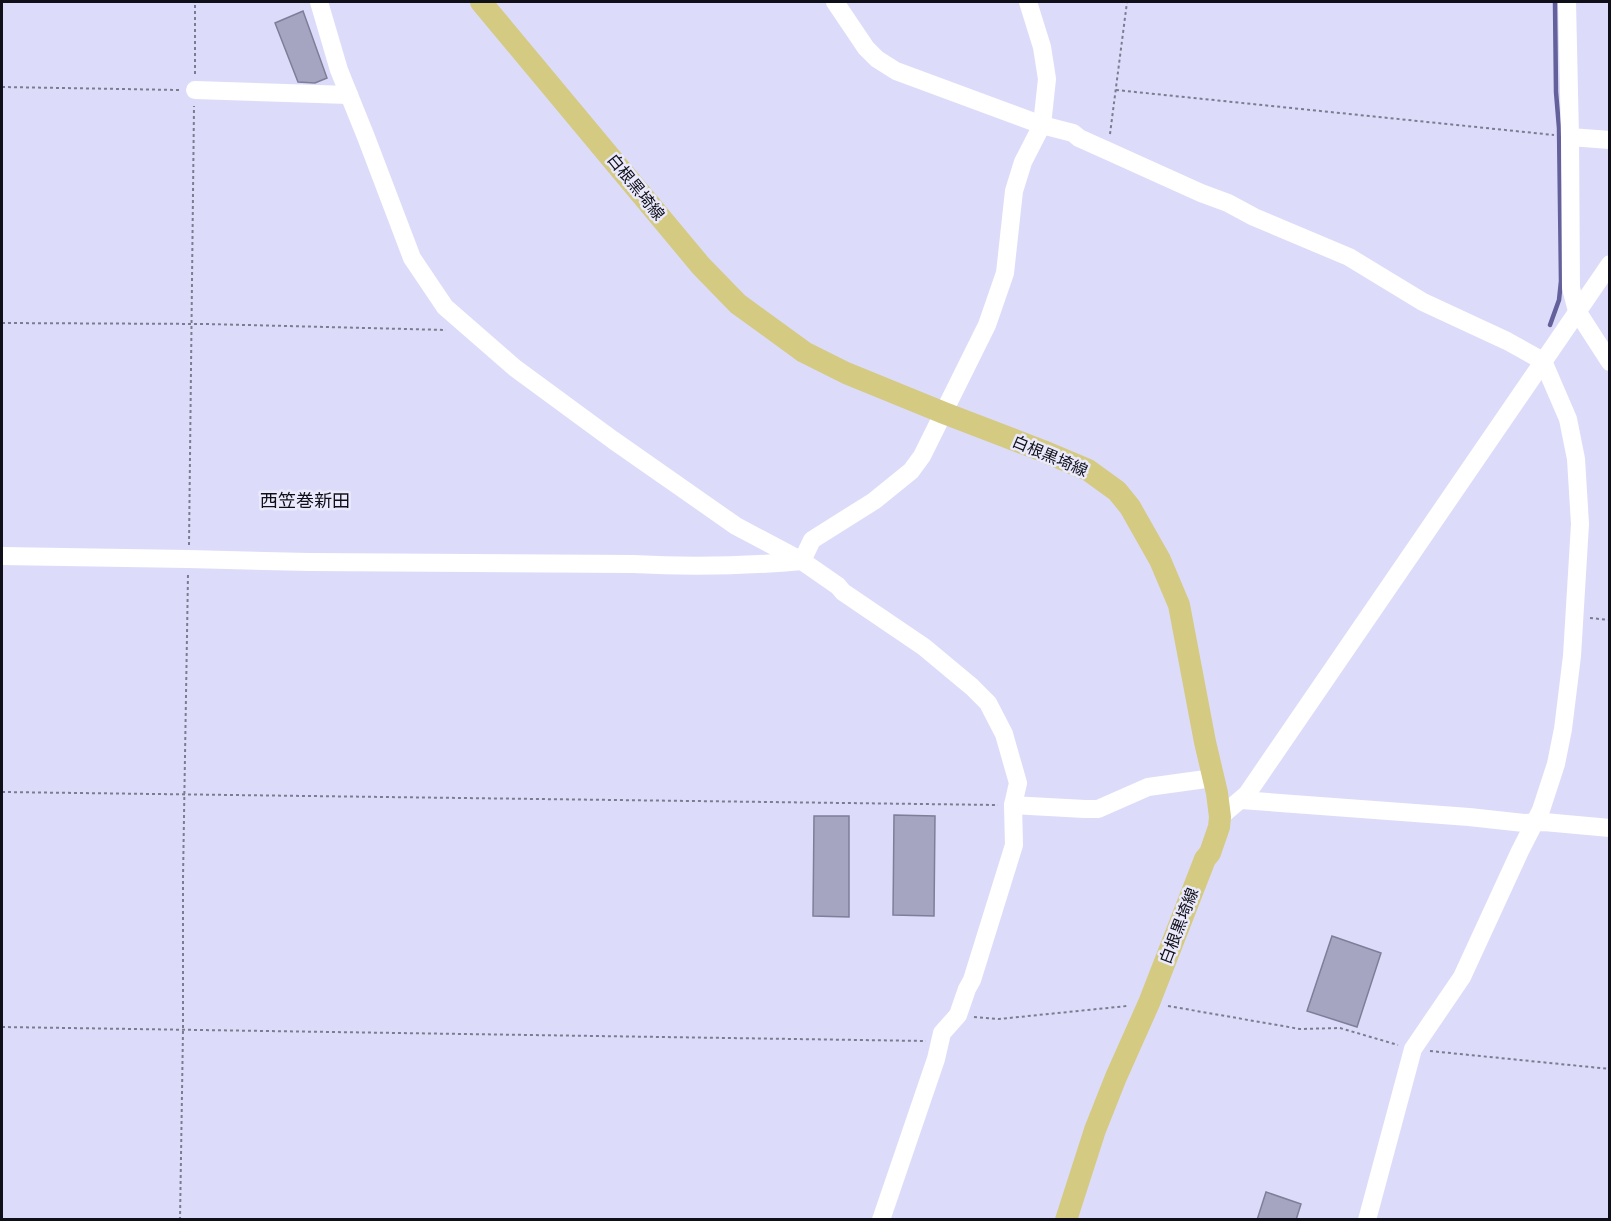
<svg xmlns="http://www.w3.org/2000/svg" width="1611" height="1221" viewBox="0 0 1611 1221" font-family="Helvetica,'Noto Sans JP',sans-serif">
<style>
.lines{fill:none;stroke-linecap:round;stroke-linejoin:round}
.stream{stroke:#64609b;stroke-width:4.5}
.building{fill:#a5a5c1;stroke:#7f7e99;stroke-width:1.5}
.path{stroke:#7c7c90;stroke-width:2;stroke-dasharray:3 3;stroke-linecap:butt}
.minor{stroke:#fff;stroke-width:18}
.major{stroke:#d4ca82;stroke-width:22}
.labels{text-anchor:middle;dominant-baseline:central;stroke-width:5;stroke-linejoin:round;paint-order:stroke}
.street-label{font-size:16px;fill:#0f0f19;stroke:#eaeafc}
.neighbourhood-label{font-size:18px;fill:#0f0f19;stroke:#eaeafc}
</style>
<rect width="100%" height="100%" fill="#dcdcfa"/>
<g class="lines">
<path class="stream" d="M1550 325 1559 300 1561 281 1559 128 1556 92 1555 2"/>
</g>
<g class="building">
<path d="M303 11 327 78 315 83 298 82 275 23Z"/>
<path d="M894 815 935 816 934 916 893 915Z"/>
<path d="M814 816H849V917L813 916Z"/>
<path d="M1332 936 1381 953 1357 1027 1307 1011Z"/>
<path d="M1266 1192 1301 1204 1296 1220H1257Z"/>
</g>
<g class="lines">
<g class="path">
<path d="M195 74V2"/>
<path d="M2 87 180 90"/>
<path d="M1116 90 1554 135"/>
<path d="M1110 134 1127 2"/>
<path d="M2 323 206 324 446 330"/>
<path d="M189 545 194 106"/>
<path d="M1590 618 1610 620"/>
<path d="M2 792 998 805"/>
<path d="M1168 1006 1300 1029 1340 1028 1398 1045"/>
<path d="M974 1017 999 1019 1127 1006"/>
<path d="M2 1027 926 1041"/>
<path d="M1430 1051 1610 1069"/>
<path d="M180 1220 183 1030V878L188 574"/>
</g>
<g class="minor">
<path d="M319 2 339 70 366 137 412 258 445 307 515 368 613 440 736 526 802 561 838 586 843 592 924 647 972 687 988 703 1004 734 1018 783 1013 805 1014 845 972 980 967 989 958 1015 942 1033 936 1059 881 1220"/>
<path d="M835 2 866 48 877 59 896 71 1042 125 1073 133 1079 138 1108 151 1201 193 1228 203 1254 217 1349 257 1423 302 1507 341 1543 361 1568 419 1576 459 1580 524 1572 656 1563 729 1556 764 1541 810 1520 851 1462 977 1413 1049 1367 1220"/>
<path d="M1567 2 1570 137 1571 288 1577 311 1610 362"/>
<path d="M195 90 349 95"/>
<path d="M1570 137 1610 140"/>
<path d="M2 556 188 559 309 562 633 564C689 567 746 566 802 561"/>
<path d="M802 561 812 540 874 501 911 471 922 456 987 325 1005 273 1014 191 1023 162 1042 125 1047 79 1042 47 1028 2"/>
<path d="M1241 800 1469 817 1524 823 1544 822 1610 828"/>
<path d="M1013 805 1085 809H1098L1148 787 1213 778"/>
<path d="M1220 817 1247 794 1610 264"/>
</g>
<path class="major" d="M481 2 701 266 738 304 804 352 846 373 944 413 1043 451 1088 470 1117 491 1130 507 1160 560 1179 605 1205 742 1217 793 1220 817 1219 827 1210 853 1205 859 1149 1003 1116 1077 1095 1130 1066 1220"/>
</g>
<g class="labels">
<g class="street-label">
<text transform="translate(636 187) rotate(51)">白根黒埼線</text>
<text transform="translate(1050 456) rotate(23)">白根黒埼線</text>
<text transform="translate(1179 926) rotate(-69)">白根黒埼線</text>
</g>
<g class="neighbourhood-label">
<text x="305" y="501">西笠巻新田</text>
</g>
</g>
<rect width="1611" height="1221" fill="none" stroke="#0f0f19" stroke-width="6"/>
</svg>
